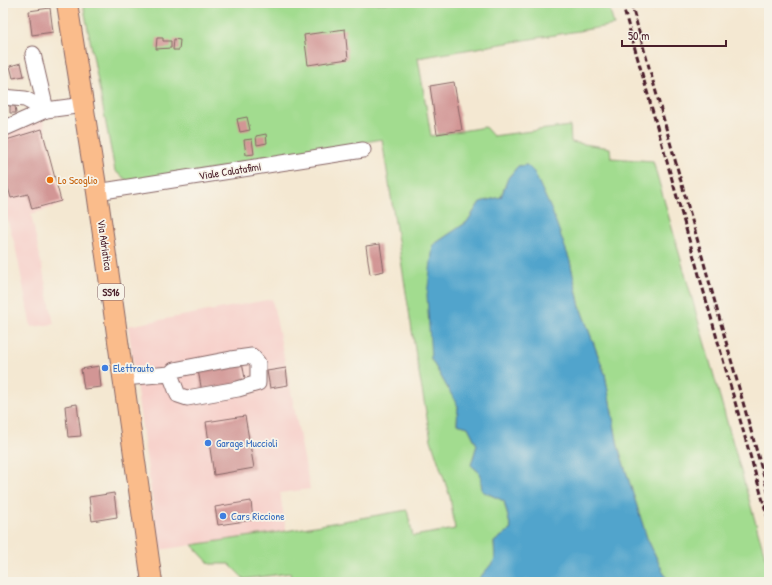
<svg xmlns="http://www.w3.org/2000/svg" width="772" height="585" viewBox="0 0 772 585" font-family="'Patrick Hand',sans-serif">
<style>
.built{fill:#f7d0ca}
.green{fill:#a2dc8f;stroke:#767e5d}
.water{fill:#51a4cc;stroke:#4e627c}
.building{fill:#d29695}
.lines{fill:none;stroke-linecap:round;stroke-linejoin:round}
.minor-casing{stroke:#866565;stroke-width:17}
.major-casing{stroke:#866565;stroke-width:22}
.minor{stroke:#fff;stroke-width:15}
.major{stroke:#fabc8b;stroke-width:20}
.rail{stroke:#4a1f2b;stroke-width:3;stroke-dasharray:6 3;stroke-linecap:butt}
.food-dot{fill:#e8710a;stroke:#f7f3e8;stroke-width:1.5}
.shop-dot{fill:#3f7fe0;stroke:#f7f3e8;stroke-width:1.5}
.labels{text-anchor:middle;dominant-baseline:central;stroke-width:3.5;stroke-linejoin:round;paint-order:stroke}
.shield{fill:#f7f3e8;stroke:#7e5f64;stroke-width:1}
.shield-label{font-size:10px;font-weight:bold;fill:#4a1f2b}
.street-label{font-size:11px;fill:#4a1f2b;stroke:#f7f3e8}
.food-label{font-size:11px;fill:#c56008;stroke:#f7f3e8;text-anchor:start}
.shop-label{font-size:11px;fill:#366cbe;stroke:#f7f3e8;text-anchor:start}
</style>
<rect width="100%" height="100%" fill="#f7f3e8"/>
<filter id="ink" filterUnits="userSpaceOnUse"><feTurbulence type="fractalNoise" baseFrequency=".025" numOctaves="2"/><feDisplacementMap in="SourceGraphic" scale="8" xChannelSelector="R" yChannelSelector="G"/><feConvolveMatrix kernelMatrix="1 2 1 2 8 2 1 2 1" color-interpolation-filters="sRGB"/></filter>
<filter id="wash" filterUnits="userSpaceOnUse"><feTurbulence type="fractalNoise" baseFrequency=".012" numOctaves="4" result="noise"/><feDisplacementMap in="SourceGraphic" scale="16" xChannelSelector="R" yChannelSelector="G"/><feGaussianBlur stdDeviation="0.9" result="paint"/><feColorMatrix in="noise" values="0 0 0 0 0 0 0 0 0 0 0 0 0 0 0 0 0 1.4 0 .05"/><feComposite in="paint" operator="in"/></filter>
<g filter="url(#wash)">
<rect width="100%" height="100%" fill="#f4e8d2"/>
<g class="built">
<path d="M43 120 63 204 31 214 54 324 31 327 15 245 3 206V135L11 129Z"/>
<path d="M272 299 289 381 310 489 280 493 286 531 159 550 128 326Z"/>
</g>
<path class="green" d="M83 3H608L614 25 418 58 431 136 485 127 493 136 570 126 571 142 610 148 611 158 653 161 769 570V582H668L647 538 618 446 605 374 580 307 570 261 527 165 518 166 508 178 501 197 480 202 467 222 433 245 431 359 458 406 457 424 468 427 477 445 471 465 480 473 482 491 504 501 511 529 494 542 495 560 476 582H292L290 573 244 579 229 564H210L192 545 286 531 407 510 413 536 455 529 450 497 431 440 416 356 382 139 132 184 115 171Z"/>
<path class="water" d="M527 165 534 172 552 211 570 261 580 307 605 374 618 446 647 538 668 582H476L495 560 494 542 511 529 504 501 482 491 480 473 471 465 477 445 468 427 457 424 458 406 431 359 427 295 433 245 467 222 480 202 501 197 508 178 518 166Z"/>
<g id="blocks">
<g class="building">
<path d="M50 8 53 32 32 35 29 11Z"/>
<path d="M345 29 348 59 308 65 304 35Z"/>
<path d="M157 38H163V41H171V48L156 49Z"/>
<path d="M174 39 180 40 179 50H173Z"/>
<path d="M21 63 24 76 13 78 10 66Z"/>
<path d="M454 82 462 130 437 134 430 86Z"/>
<path d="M10 106H15L16 113H10Z"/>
<path d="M247 117 250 130 240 132 237 119Z"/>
<path d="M42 129 61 201 32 209 28 194 11 198 3 169V141Z"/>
<path d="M266 134 267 143 257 145 256 136Z"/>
<path d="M252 139 254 154 246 155 244 140Z"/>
<path d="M380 244 384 271 370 274 366 246Z"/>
<path d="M242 362 246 384 202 392 198 370Z"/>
<path d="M99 366 101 387 84 389 81 369Z"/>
<path d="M286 368 288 385 270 388 267 371Z"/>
<path d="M77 404 81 436 68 437 65 406Z"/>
<path d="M245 416 254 468 214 475 206 422Z"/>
<path d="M114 493 117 517 92 521 89 497Z"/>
<path d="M251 501 253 520 218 525 215 507Z"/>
</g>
</g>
</g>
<g filter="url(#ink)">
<use href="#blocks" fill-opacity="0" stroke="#866565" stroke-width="1"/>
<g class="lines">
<defs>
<g id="minor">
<path d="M33 54 46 110"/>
<path d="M3 97 25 99 46 110"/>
<path d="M3 129 46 110 84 105"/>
<path d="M97 192 363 150"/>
<path d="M123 378 170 374 174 370 231 359 252 356 258 363V383L238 389 187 398 178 395 170 374"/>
</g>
<path id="major" d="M67 3 97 192 152 582"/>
</defs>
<use href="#minor" class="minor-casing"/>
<use href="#major" class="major-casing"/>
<use href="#minor" class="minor"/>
<use href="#major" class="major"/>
<g class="rail">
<path d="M622 3 769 522"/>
<path d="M631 3 769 495"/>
</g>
</g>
</g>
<circle class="food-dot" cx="50" cy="180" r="4"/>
<g class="shop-dot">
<circle cx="105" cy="368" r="4"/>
<circle cx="208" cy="443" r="4"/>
<circle cx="223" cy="516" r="4"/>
</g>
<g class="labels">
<rect class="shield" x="98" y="284" width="26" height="16" rx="3"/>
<g class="shield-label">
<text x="111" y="292">SS16</text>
</g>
<g class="street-label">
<text transform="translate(230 171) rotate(-9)">Viale Calatafimi</text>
<text transform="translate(105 245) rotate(82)">Via Adriatica</text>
</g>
<g class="food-label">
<text x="58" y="180">Lo Scoglio</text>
</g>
<g class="shop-label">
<text x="113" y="368">Elettrauto</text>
<text x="216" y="443">Garage Muccioli</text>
<text x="231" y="516">Cars Riccione</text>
</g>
</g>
<rect width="772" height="585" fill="none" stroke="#f7f3e8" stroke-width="16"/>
<path d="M622 40v6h104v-6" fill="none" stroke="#4a1f2b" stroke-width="2"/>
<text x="628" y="40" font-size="12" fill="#4a1f2b" stroke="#f7f3e8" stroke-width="3" paint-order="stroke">50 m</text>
</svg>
